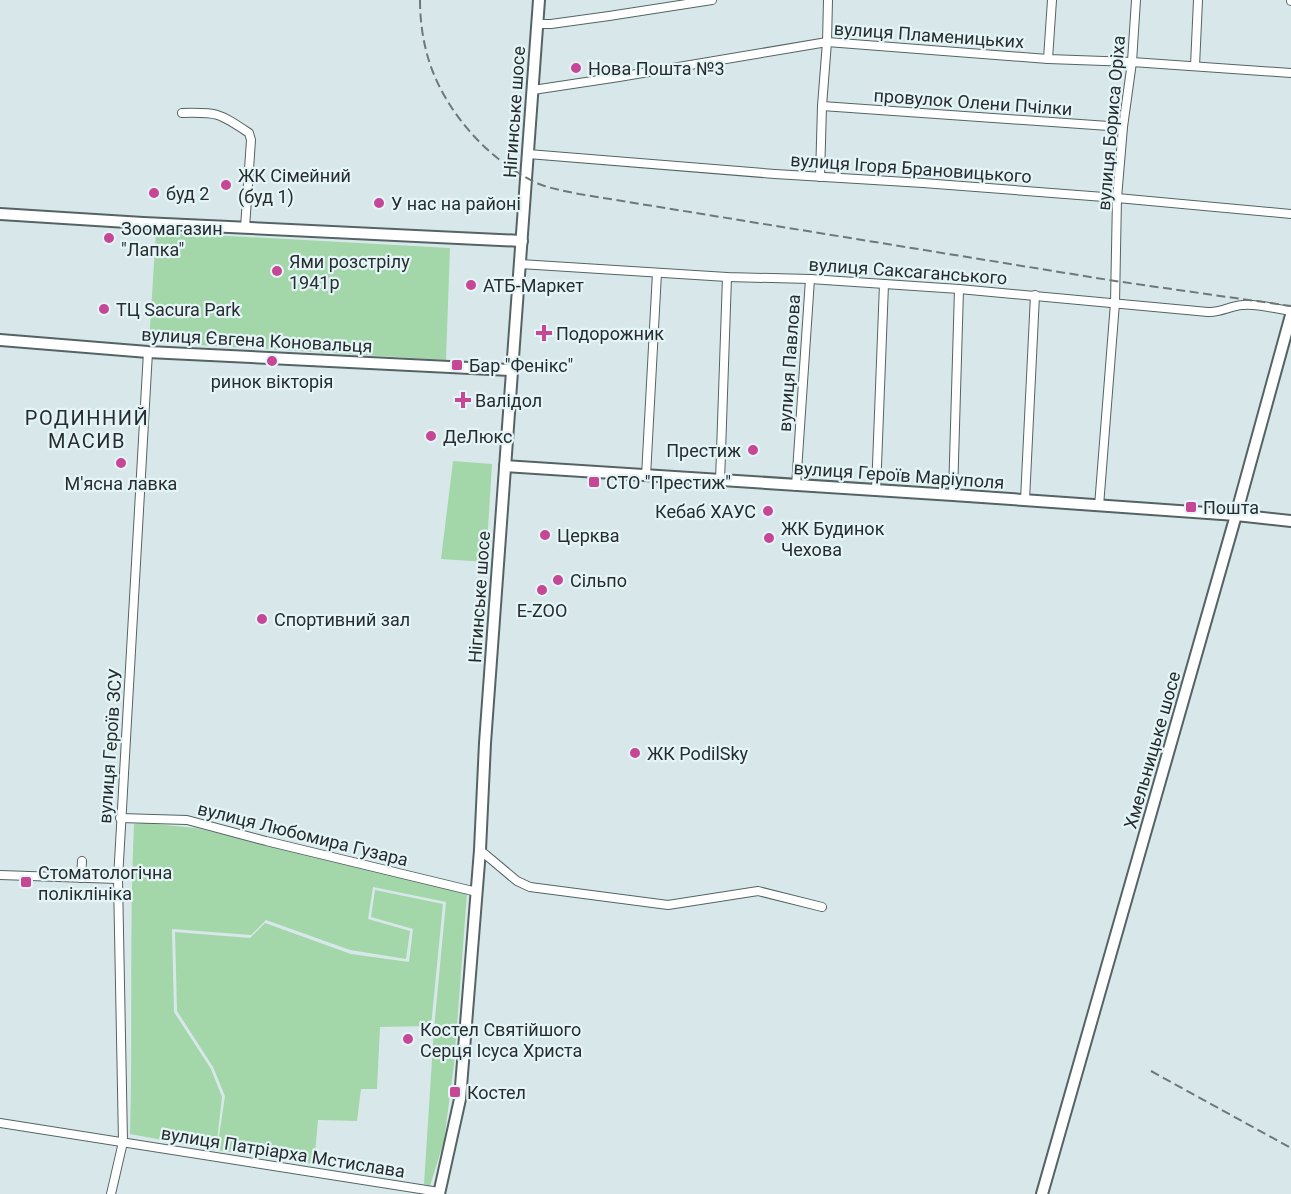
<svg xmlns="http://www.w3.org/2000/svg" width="1291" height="1194" viewBox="0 0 1291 1194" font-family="Roboto,sans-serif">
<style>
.green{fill:#a3d7aa}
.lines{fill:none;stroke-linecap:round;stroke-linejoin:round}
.street-casing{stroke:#556364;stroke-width:10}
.secondary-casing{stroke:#556364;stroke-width:14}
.street{stroke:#fff;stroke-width:8}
.secondary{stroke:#fff;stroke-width:10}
.rail{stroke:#6e7879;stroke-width:2;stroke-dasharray:9 4.5;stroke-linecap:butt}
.poi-dot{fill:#c54795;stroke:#e5f5f7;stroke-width:2}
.labels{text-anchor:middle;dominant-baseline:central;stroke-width:4.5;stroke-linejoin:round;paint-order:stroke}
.street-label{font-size:18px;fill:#272d2e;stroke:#e5f5f7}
.poi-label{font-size:18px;fill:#272d2e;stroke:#e5f5f7;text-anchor:start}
.neighbourhood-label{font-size:20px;letter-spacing:1.5px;fill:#272d2e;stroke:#e5f5f7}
</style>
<rect width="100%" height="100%" fill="#d8e8ea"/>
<g class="green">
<path d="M156 232 450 248 446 360 149 342Z"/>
<path d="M453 461 492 464 486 562 441 559Z"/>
<path d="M145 823 196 828 467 894 454 1064 444 1141 430 1186 424 1184 434 1029 446 902 373 887 368 919 410 931 406 959 350 950 266 920 251 935 172 929 174 1012 211 1069 222 1097 216 1150 130 1134C133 1031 129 927 134 824Z"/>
<path d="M375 890 443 904 431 1026 380 1027 377 1089H361L357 1121 318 1120 314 1164 217 1150 225 1096 213 1067 177 1011 175 932 250 938 265 923 351 954 409 962 413 929 371 917Z"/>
</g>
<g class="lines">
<defs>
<g id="street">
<path d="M1291 0V1"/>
<path d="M537 24H551L609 16 712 0"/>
<path d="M1048 59 1052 0"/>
<path d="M1195 66 1198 0"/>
<path d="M533 90 619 77 827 42 1048 59 1132 62 1291 73"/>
<path d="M822 106 1123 127"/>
<path d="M182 113C218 112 219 113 249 133L251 140 245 228"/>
<path d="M528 154 775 174 923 183 1117 198 1291 214"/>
<path d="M820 177 822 106 827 42 828 0"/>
<path d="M520 264 727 277 810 279 959 289 1208 312C1220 313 1230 306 1242 305 1258 303 1275 309 1291 311"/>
<path d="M646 476 657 273"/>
<path d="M720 481 727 277"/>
<path d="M796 486 810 279"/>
<path d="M876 491 884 284"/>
<path d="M953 495 959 289"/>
<path d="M1025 500 1035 295"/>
<path d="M1099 506 1115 303 1117 198 1123 127 1132 62 1136 0"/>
<path d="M120 818 187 820 266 841 477 892"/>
<path d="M480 850 517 881 530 887 668 905 758 891 822 907"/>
<path d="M0 875 118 879"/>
<path d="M81 878 82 861"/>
<path d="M0 1123 439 1192"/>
<path d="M111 1194 123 1142 118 879 148 352"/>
</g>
<g id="secondary">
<path d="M0 214 143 223 522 241"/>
<path d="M0 340 148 352 512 370"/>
<path d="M505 466 953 495 1236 515 1291 521"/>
<path d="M439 1194 460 1099 480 850 485 743 539 0"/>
<path d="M1042 1194 1236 515 1291 315"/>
</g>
</defs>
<use href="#street" class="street-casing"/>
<use href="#secondary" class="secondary-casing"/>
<use href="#street" class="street"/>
<use href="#secondary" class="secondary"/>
<g class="rail">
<path d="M420 0C420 21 423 43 430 64 447 114 490 162 539 184 552 189 565 191 579 194L1115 281 1291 306"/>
<path d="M1151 1071 1291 1148"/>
</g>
</g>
<g class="poi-dot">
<circle cx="576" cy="68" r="6"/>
<circle cx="226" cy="185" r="6"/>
<circle cx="154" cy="193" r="6"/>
<circle cx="379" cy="203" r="6"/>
<circle cx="109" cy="238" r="6"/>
<circle cx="277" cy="271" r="6"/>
<circle cx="471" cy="285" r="6"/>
<circle cx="104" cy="309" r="6"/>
<path d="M541 324h6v6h6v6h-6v6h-6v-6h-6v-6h6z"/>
<circle cx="272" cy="361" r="6"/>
<rect x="451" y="359" width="12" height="12" rx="3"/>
<path d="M460 391h6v6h6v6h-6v6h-6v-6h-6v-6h6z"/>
<circle cx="431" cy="436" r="6"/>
<circle cx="753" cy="450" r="6"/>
<circle cx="121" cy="463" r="6"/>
<rect x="588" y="476" width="12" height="12" rx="3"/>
<rect x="1185" y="501" width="12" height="12" rx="3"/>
<circle cx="768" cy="511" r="6"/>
<circle cx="545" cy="535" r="6"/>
<circle cx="769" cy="538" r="6"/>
<circle cx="558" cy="580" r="6"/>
<circle cx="542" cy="590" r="6"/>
<circle cx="262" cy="619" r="6"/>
<circle cx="635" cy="753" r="6"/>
<rect x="20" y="876" width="12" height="12" rx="3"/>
<circle cx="408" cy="1039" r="6"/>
<rect x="449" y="1086" width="12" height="12" rx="3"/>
</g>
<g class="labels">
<g class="street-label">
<text transform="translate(929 35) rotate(4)">вулиця Пламеницьких</text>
<text transform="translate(973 102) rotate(4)">провулок Олени Пчілки</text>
<text transform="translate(514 112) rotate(-86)">Нігинське шосе</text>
<text transform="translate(1111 123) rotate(-85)">вулиця Бориса Оріха</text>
<text transform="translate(911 168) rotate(4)">вулиця Ігоря Брановицького</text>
<text transform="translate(908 271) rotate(4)">вулиця Саксаганського</text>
<text transform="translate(257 340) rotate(3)">вулиця Євгена Коновальця</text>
<text transform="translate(789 363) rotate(-86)">вулиця Павлова</text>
<text transform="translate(899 475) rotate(4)">вулиця Героїв Маріуполя</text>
<text transform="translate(479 597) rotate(-86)">Нігинське шосе</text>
<text transform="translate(110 746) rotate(-86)">вулиця Героїв ЗСУ</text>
<text transform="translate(1152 750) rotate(-74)">Хмельницьке шосе</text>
<text transform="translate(303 834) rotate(14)">вулиця Любомира Гузара</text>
<text transform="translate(283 1152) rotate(9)">вулиця Патріарха Мстислава</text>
</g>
<g class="poi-label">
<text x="588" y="68">Нова Пошта №3</text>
<text x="238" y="175">ЖК Сімейний<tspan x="238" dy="21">(буд 1)</tspan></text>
<text x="166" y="193">буд 2</text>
<text x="391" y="203">У нас на районі</text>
<text x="121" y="228">Зоомагазин<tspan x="121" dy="21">"Лапка"</tspan></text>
<text x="289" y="261">Ями розстрілу<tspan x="289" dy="21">1941р</tspan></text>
<text x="483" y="285">АТБ-Маркет</text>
<text x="116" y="309">ТЦ Sacura Park</text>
<text x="556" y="333">Подорожник</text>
<text x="469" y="365">Бар "Фенікс"</text>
<text x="272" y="381" text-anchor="middle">ринок вікторія</text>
<text x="475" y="400">Валідол</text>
<text x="443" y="436">ДеЛюкс</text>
<text x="741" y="450" text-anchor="end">Престиж</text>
<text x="606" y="482">СТО "Престиж"</text>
<text x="121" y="483" text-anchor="middle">М'ясна лавка</text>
<text x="1203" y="507">Пошта</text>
<text x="756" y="511" text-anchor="end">Кебаб ХАУС</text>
<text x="781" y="528">ЖК Будинок<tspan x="781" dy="21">Чехова</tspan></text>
<text x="557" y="535">Церква</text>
<text x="570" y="580">Сільпо</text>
<text x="542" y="610" text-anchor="middle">E-ZOO</text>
<text x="274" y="619">Спортивний зал</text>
<text x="647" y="753">ЖК PodilSky</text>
<text x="38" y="872">Стоматологічна<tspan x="38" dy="21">поліклініка</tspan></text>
<text x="420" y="1029">Костел Святійшого<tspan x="420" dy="21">Серця Ісуса Христа</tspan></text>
<text x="467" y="1092">Костел</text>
</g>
<g class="neighbourhood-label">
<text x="87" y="418">РОДИННИЙ<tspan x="87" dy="23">МАСИВ</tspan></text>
</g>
</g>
</svg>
